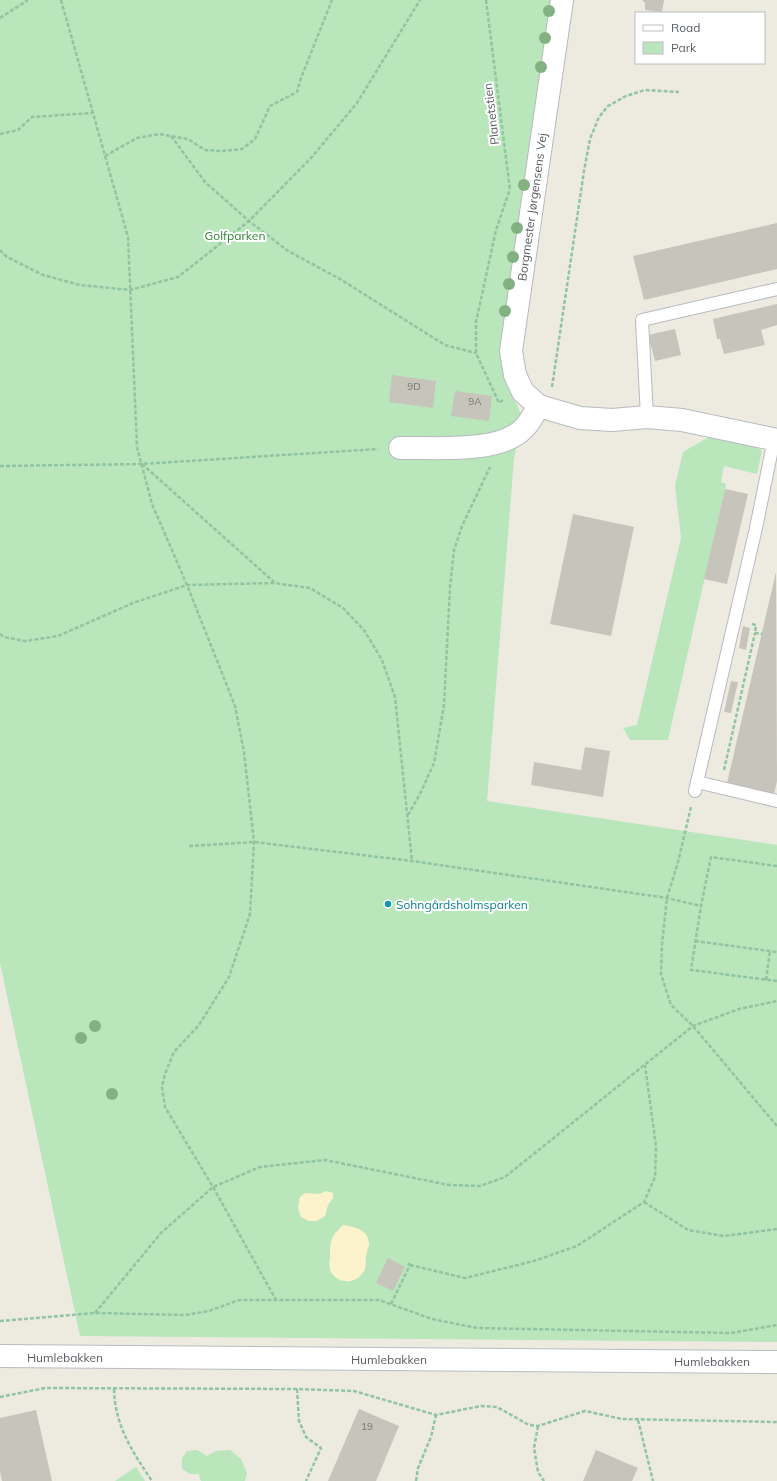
<svg xmlns="http://www.w3.org/2000/svg" width="777" height="1481" viewBox="0 0 777 1481" font-family="Mulish,sans-serif">
<style>
.green{fill:#b9e6bb}
.sand{fill:#fcf2cb}
.building{fill:#c7c4bc}
.lines{fill:none;stroke-linecap:round;stroke-linejoin:round}
.lane-casing{stroke:#b7bac0;stroke-width:14}
.street-casing{stroke:#b7bac0;stroke-width:24}
.secondary-casing{stroke:#b8bcc3;stroke-width:24}
.path{stroke:#91c5a2;stroke-width:2.5;stroke-dasharray:4 2;stroke-linecap:butt}
.lane{stroke:#fff;stroke-width:12}
.street{stroke:#fff;stroke-width:22}
.secondary{stroke:#fff;stroke-width:22}
.tree{fill:#84b182}
.culture-dot{fill:#0f9aa8;stroke:#fff;stroke-width:1.5}
.labels{text-anchor:middle;dominant-baseline:central;stroke-width:4;stroke-linejoin:round;paint-order:stroke}
.number-label{font-size:10px;fill:#747678}
.street-label{font-size:12px;fill:#585c62;stroke:#fff}
.park-label{font-size:12px;fill:#2e8335;stroke:#fff}
.culture-label{font-size:12px;fill:#0d838f;stroke:#fff;text-anchor:start}
</style>
<rect width="100%" height="100%" fill="#edeadf"/>
<g class="green">
<path d="M0 0H560L506 380 523 419 514 458 487 801 777 845V1342L80 1336 0 963Z"/>
<path d="M714 434 753 444 762 451 757 474 724 466 721 482 726 484 668 740H630L623 728 637 725 681 538 675 486 683 452Z"/>
<path d="M197 1450 207 1456 216 1451 230 1450 241 1459 247 1473 245 1481H201L199 1474H190L182 1469V1458L187 1451Z"/>
<path d="M136 1467 145 1481H115Z"/>
</g>
<g class="sand">
<path d="M326 1191 333 1193V1198L328 1205 325 1216 317 1221H309L301 1217 298 1208 300 1197 305 1193 319 1194Z"/>
<path d="M343 1225C355 1227 370 1230 369 1245 368 1249 366 1253 366 1257 365 1264 367 1269 362 1274 354 1284 338 1284 331 1272 329 1268 329 1262 330 1257 330 1241 331 1236 343 1225Z"/>
</g>
<g class="building">
<path d="M642 0H664L662 12 645 10V3Z"/>
<path d="M777 223V269L644 300 633 256Z"/>
<path d="M777 304V325L761 330 765 345 724 354 720 339H717L713 319Z"/>
<path d="M675 329 681 355 655 361 648 335Z"/>
<path d="M392 375 436 381 433 408 389 402Z"/>
<path d="M455 391 492 396 489 421 451 416Z"/>
<path d="M725 489 748 494 727 584 704 579Z"/>
<path d="M573 514 634 527 611 636 550 624Z"/>
<path d="M776 572 777 781 774 794 727 783Z"/>
<path d="M743 626 750 628 746 650 739 648Z"/>
<path d="M731 681 738 682 731 713 724 712Z"/>
<path d="M585 747 610 751 603 797 531 785 534 762 581 770Z"/>
<path d="M388 1258 405 1267 393 1291 376 1283Z"/>
<path d="M359 1409 399 1426 376 1481H328Z"/>
<path d="M36 1410 52 1481H2L0 1471V1418Z"/>
<path d="M596 1450 638 1468 632 1481H583Z"/>
</g>
<g class="lines">
<defs>
<g id="lane">
<path d="M647 417 642 320 777 289"/>
<path d="M697 782 777 801"/>
<path d="M695 791 756 528 774 439"/>
</g>
<g id="street">
<path d="M562 0 511 351 515 375 523 392 539 406 580 418 612 420 647 417 682 420 777 440"/>
<path d="M400 448C433 447 499 454 523 429 530 423 534 413 539 406"/>
</g>
<path id="secondary" d="M0 1356 777 1362"/>
</defs>
<use href="#lane" class="lane-casing"/>
<use href="#street" class="street-casing"/>
<use href="#secondary" class="secondary-casing"/>
<g class="path">
<path d="M61 0 128 237 137 447 152 504 187 585 235 706 244 752 254 842 250 914 229 977 199 1025 174 1052 165 1074 162 1087 165 1107 213 1187 276 1300"/>
<path d="M486 0 510 190"/>
<path d="M0 18 28 0"/>
<path d="M0 134 18 130 32 117 92 113"/>
<path d="M171 136 205 182 249 221 288 251 340 279 445 345 476 353"/>
<path d="M105 156 137 138 159 134 188 139 205 150 222 151 242 149 255 139 270 106 297 92 301 78 332 0"/>
<path d="M0 250 7 257 43 275 80 285 130 290 178 277 249 221 311 158 357 103 420 0"/>
<path d="M552 387 584 171 590 139 599 117 608 106 626 96 645 90 679 92"/>
<path d="M503 400 499 403 476 353V322L496 230 510 189"/>
<path d="M142 464 274 582"/>
<path d="M0 466 141 464 378 449"/>
<path d="M752 624 756 625 755 633 762 634"/>
<path d="M0 634 4 637 25 641 58 636 133 603 187 585 274 583 310 588 343 608 364 630 382 660 395 697 412 861"/>
<path d="M724 770 755 633"/>
<path d="M691 807 678 862 667 898 662 944 661 974 671 1005 693 1026 777 1126"/>
<path d="M408 815 421 792 434 763 438 740 444 705 450 587 454 550 462 526 490 467"/>
<path d="M189 846 254 842 412 861 667 898 701 906"/>
<path d="M777 866 711 857 701 906 691 970 777 981"/>
<path d="M695 941 777 952"/>
<path d="M766 980 770 951"/>
<path d="M644 1202 688 1230 724 1236 777 1229"/>
<path d="M410 1265 465 1278 534 1261 577 1246 644 1202 655 1177 656 1146 645 1065"/>
<path d="M391 1304 410 1265 407 1263"/>
<path d="M95 1313 161 1233 213 1187 260 1167 325 1160 449 1185 480 1186 505 1177 693 1026 739 1009 777 1001"/>
<path d="M0 1321 95 1313 185 1315 209 1311 239 1300H379L432 1319 477 1328 731 1333 777 1325"/>
<path d="M114 1389C115 1426 132 1451 152 1481"/>
<path d="M297 1389 299 1421 306 1437 321 1448 306 1481"/>
<path d="M0 1397 45 1388 297 1389 354 1391 436 1415 481 1406 497 1407 529 1425 538 1426 585 1411 622 1419 777 1422"/>
<path d="M638 1420 653 1481"/>
<path d="M538 1426 534 1448 538 1472 544 1481"/>
<path d="M416 1481 418 1468 431 1437 436 1415"/>
</g>
<use href="#lane" class="lane"/>
<use href="#street" class="street"/>
<use href="#secondary" class="secondary"/>
</g>
<g class="tree">
<circle cx="549" cy="11" r="6"/>
<circle cx="545" cy="38" r="6"/>
<circle cx="541" cy="67" r="6"/>
<circle cx="524" cy="185" r="6"/>
<circle cx="517" cy="228" r="6"/>
<circle cx="513" cy="257" r="6"/>
<circle cx="509" cy="284" r="6"/>
<circle cx="505" cy="311" r="6"/>
<circle cx="95" cy="1026" r="6"/>
<circle cx="81" cy="1038" r="6"/>
<circle cx="112" cy="1094" r="6"/>
</g>
<circle class="culture-dot" cx="388" cy="904" r="4"/>
<g class="labels">
<g class="number-label">
<text x="414" y="386">9D</text>
<text x="475" y="401">9A</text>
<text x="367" y="1426">19</text>
</g>
<g class="street-label">
<text transform="translate(491 114) rotate(-97)">Planetstien</text>
<text transform="translate(532 207) rotate(-82)">Borgmester Jørgensens Vej</text>
<text x="65" y="1357">Humlebakken</text>
<text x="389" y="1359">Humlebakken</text>
<text x="712" y="1361">Humlebakken</text>
</g>
<g class="park-label">
<text x="235" y="235">Golfparken</text>
</g>
<g class="culture-label">
<text x="396" y="904">Sohngårdsholmsparken</text>
</g>
</g>
<rect x="635" y="12" width="130" height="52" fill="#ffffff" stroke="#bcbec0"/>
<rect x="643" y="25" width="20" height="6" fill="#ffffff" stroke="#bcbec0"/>
<text x="671" y="32" font-size="12" fill="#585c62">Road</text>
<rect x="643" y="42" width="20" height="12" fill="#b9e6bb" stroke="#bcbec0"/>
<text x="671" y="52" font-size="12" fill="#585c62">Park</text>
</svg>
